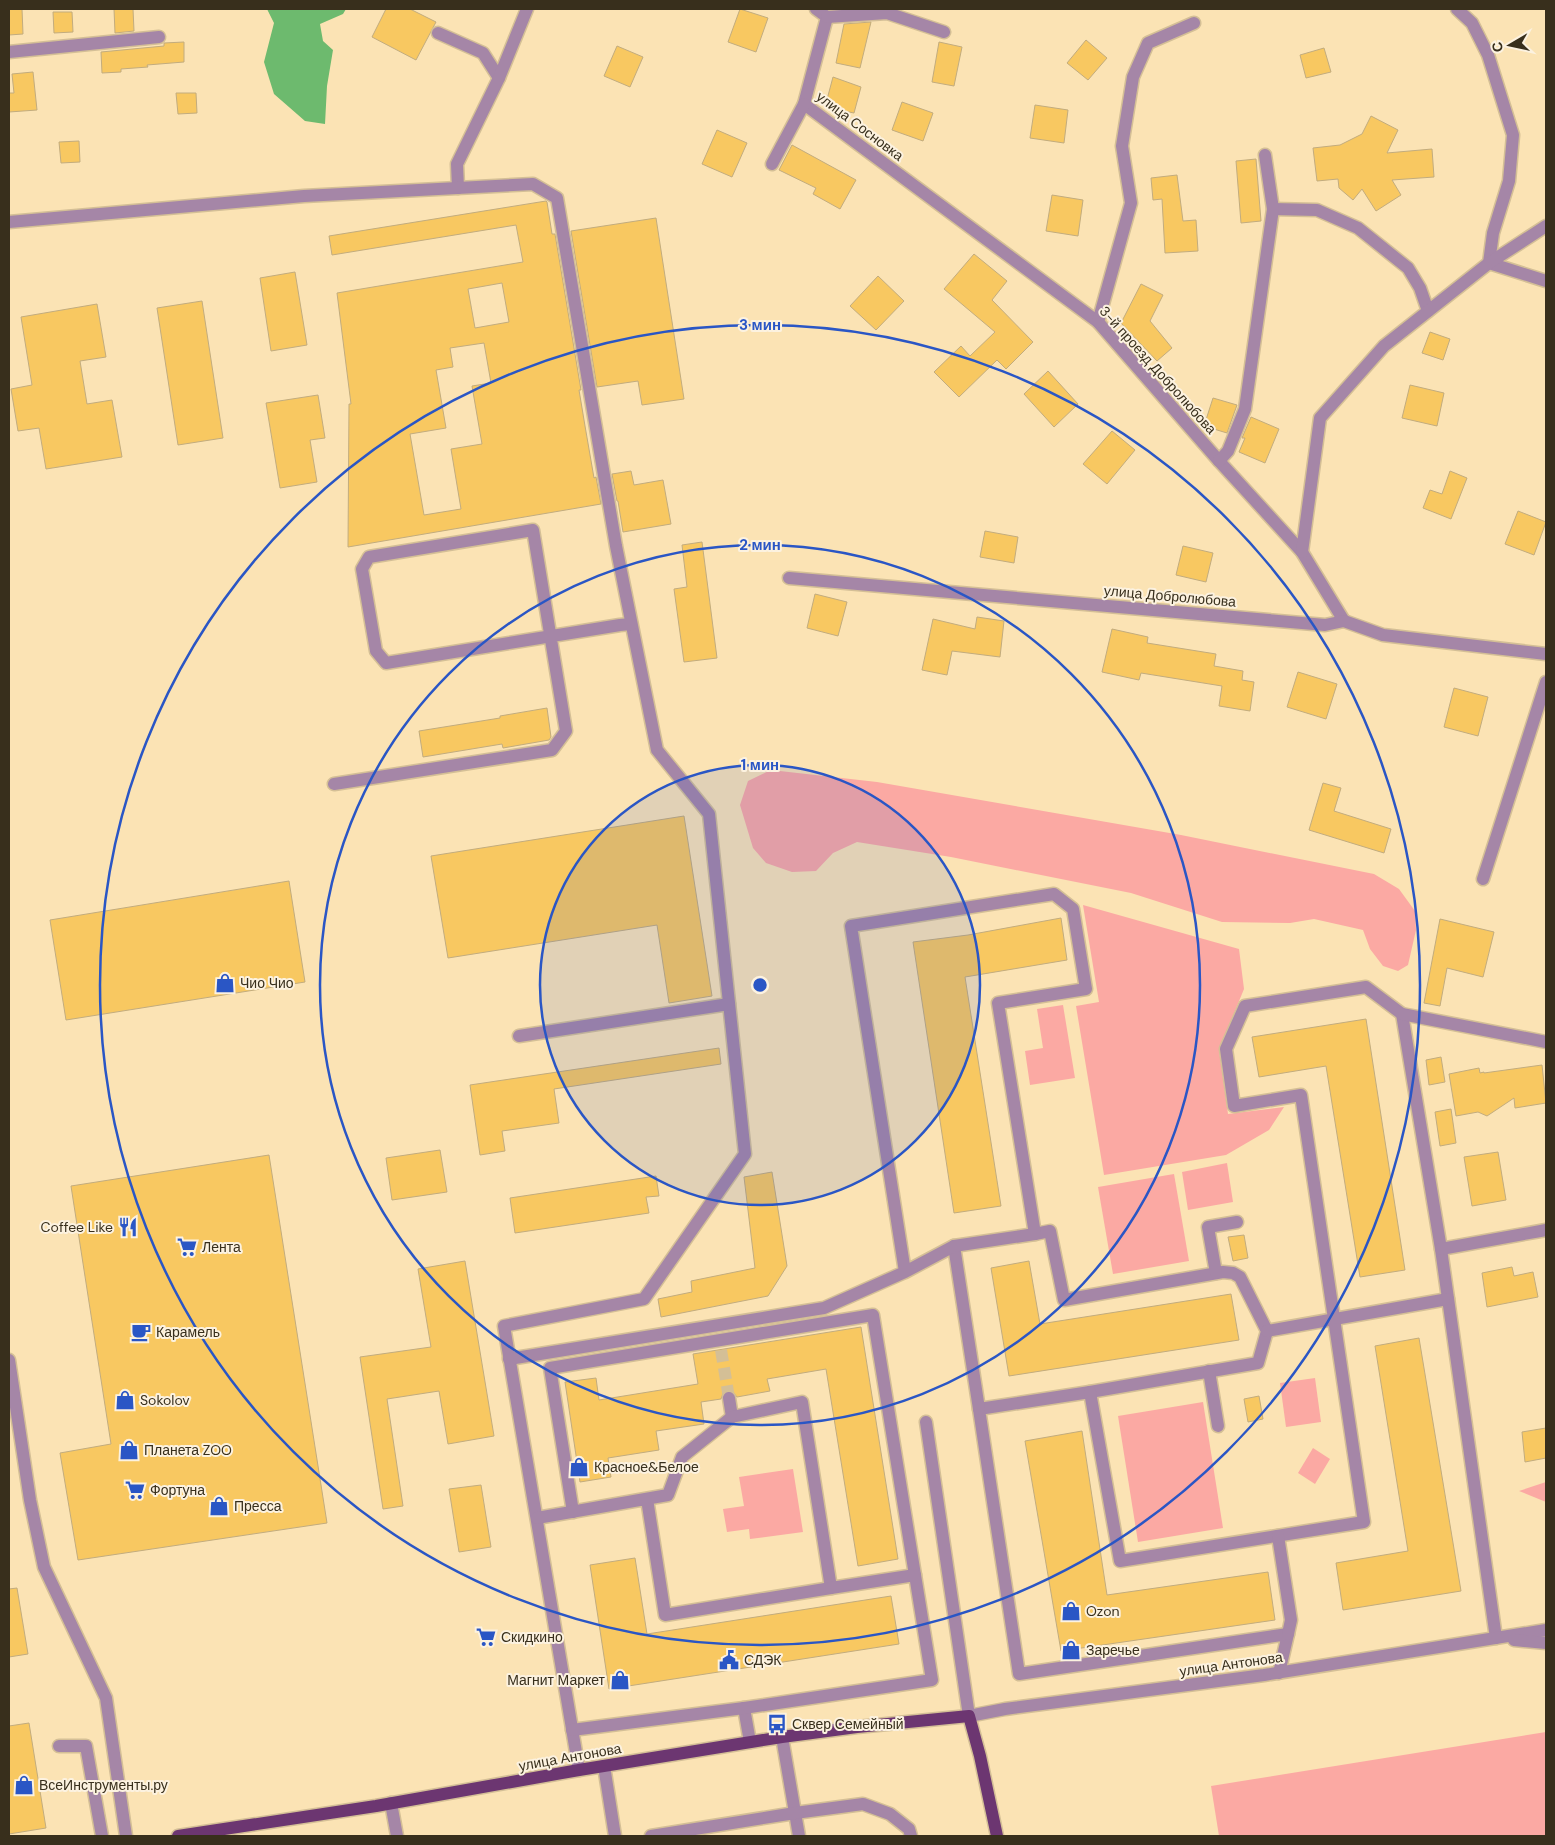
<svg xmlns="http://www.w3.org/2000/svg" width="1555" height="1845" viewBox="0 0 1555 1845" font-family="'DM Sans',sans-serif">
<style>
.green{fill:#fba9a3}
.water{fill:#6dba6e}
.building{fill:#f8c861;stroke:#c2ac7e;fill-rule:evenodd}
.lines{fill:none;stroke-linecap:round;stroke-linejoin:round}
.minor-tunnel{stroke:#d4bf96;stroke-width:12;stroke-dasharray:12 6;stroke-linecap:butt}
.minor-casing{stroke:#d4bf96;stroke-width:15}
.major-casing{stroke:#d4bf96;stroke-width:15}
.minor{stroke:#a586a7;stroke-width:12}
.major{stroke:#6c3671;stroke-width:12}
.ring{fill:none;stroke:#2a56c5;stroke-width:2.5}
.labels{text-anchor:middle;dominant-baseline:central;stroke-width:4;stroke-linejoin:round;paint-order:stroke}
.street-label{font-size:14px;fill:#382f1c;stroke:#fcf2e0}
.poi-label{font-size:14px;fill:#382f1c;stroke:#fcf2e0;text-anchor:start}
.centre{fill:#2a56c5;stroke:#fcf2e0;stroke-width:2.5}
.ring-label{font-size:15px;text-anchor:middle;font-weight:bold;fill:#2a56c5;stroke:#fcf2e0;stroke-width:4;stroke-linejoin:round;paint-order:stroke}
</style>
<rect width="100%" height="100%" fill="#fbe3b4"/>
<g class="green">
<path d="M771 770 877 782 1181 835 1374 874 1399 889 1415 911 1416 930 1408 965 1398 971 1383 966 1370 949 1363 930 1314 919 1290 923 1222 922 1131 893 951 857 857 842 833 853 816 871 792 872 766 863 753 848 740 805 748 781Z"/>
<path d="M1083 905 1239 949 1244 989 1219 1050 1228 1114 1284 1107 1269 1130 1226 1155 1104 1175 1076 1006 1099 1002Z"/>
<path d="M1063 1005 1075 1078 1030 1085 1025 1051 1043 1048 1037 1009Z"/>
<path d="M1227 1163 1233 1202 1188 1210 1182 1172Z"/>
<path d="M1174 1174 1189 1261 1113 1274 1098 1187Z"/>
<path d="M1315 1378 1321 1422 1286 1427 1280 1383Z"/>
<path d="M1203 1402 1223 1528 1138 1542 1118 1416Z"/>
<path d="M1313 1448 1330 1459 1315 1484 1298 1473Z"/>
<path d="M793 1469 803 1532 750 1539 749 1529 727 1532 723 1509 744 1506 739 1477Z"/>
<path d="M1546 1482V1502L1519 1491Z"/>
<path d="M1546 1732V1836H1219L1211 1786Z"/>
</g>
<path class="water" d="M267 9H346L343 14 320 24 323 41 333 50 327 86 325 124 305 121 274 94 264 62 274 23Z"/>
<g class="building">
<path d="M9 9H22L23 34 9 35Z"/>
<path d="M114 9H133L134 31 115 33Z"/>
<path d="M386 9H410L436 22 416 60 372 37Z"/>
<path d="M740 9 768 18 756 52 728 42Z"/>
<path d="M53 12H72L73 32 54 33Z"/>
<path d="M871 22 860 68 836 63 844 24Z"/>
<path d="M1086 40 1107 58 1088 80 1067 63Z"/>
<path d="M184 42V62L147 65 148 67 121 69V72L102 73 101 52 164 46V43Z"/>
<path d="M939 42 962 47 954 86 932 82Z"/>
<path d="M617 46 643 57 630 87 604 76Z"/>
<path d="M1324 48 1331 72 1306 78 1300 55Z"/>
<path d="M33 72 37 110 9 112V93H14L12 74Z"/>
<path d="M833 77 861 87 854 113 825 107Z"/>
<path d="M176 93H196L197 113 178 114Z"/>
<path d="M902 102 933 113 923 141 892 130Z"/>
<path d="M1035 105 1068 110 1064 143 1030 138Z"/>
<path d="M1371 116 1398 130 1387 153 1432 149 1434 177 1392 180 1401 195 1376 211 1362 189 1353 200 1339 188 1338 179 1317 181 1313 148 1340 145 1362 134Z"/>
<path d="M717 130 747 143 732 177 702 164Z"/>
<path d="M79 141 80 162 61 163 59 142Z"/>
<path d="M792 145 856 180 840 209 813 194 816 188 779 170Z"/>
<path d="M1256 159 1261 221 1241 223 1236 161Z"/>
<path d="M1177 175 1183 221 1196 220 1198 251 1165 253 1162 199 1153 200 1151 178Z"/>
<path d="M1052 195 1083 200 1078 236 1046 231Z"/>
<path d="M546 201 547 202 552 234H555L581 390H579L585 426 594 478 596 477 601 504 348 547 349 404H351L337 293 523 262 516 225 332 255 329 236ZM502 283 509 322 475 328 468 289ZM484 343 491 383 472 386 482 444 451 449 461 509 424 515 410 434 446 428 436 370 453 367 450 348Z"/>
<path d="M656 218 684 399 642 405 638 381 597 387 571 231Z"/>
<path d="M974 254 1007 281 992 300 1033 342 1006 369 997 360 959 397 934 372 961 346 970 356 995 332 944 289Z"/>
<path d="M295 272 307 345 271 351 260 278Z"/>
<path d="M878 276 904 301 876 330 850 306Z"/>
<path d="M1141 284 1163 295 1150 321 1172 348 1157 361 1121 323Z"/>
<path d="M202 301 223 438 178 445 157 308Z"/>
<path d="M97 304 106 357 80 361 87 404 112 400 122 457 46 469 39 428 18 431 11 389 32 385 21 317Z"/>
<path d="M1430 332 1450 339 1443 360 1422 353Z"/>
<path d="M1048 371 1078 404 1054 427 1024 394Z"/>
<path d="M1410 385 1444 393 1437 426 1402 418Z"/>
<path d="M318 395 325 438 310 440 317 482 280 488 266 403Z"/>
<path d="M1213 398 1237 405 1227 433 1204 426Z"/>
<path d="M1251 417 1279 429 1265 463 1239 452 1245 438H1242Z"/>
<path d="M1112 431 1135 450 1107 484 1083 464Z"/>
<path d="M631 471 634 485 663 480 671 524 623 532 618 501H617L612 474Z"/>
<path d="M1450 471 1467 478 1451 519 1423 508 1430 490 1442 494Z"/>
<path d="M1518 511 1546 522 1534 555 1505 544Z"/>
<path d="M985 531 1018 537 1014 563 980 557Z"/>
<path d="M702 542 717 658 684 662 674 589 687 587 682 545Z"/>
<path d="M1183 546 1213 553 1206 582 1176 575Z"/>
<path d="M815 594 847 602 838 636 807 628Z"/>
<path d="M977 617 1004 621 1000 657 952 651 947 675 922 670 933 619 975 629Z"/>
<path d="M1112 629 1148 637 1147 643 1216 654 1214 666 1243 671 1242 680 1254 682 1250 711 1219 706 1222 686 1141 673 1139 680 1102 672Z"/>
<path d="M1298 672 1337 684 1326 719 1287 707Z"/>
<path d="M1454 688 1488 697 1478 736 1444 727Z"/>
<path d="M547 708 551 737 549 740 503 748 502 744 423 757 419 731 500 718V716Z"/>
<path d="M1323 783 1341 788 1334 811 1391 829 1384 853 1309 830Z"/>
<path d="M684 816 712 996 669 1003 657 925 448 958 431 856Z"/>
<path d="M289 881 305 982 66 1020 50 920Z"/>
<path d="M1061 918 1067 960 965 977 1001 1206 954 1213 913 942 968 935Z"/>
<path d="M1440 919 1494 932 1483 977 1447 968 1440 1006 1424 1003Z"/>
<path d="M1366 1019 1405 1270 1360 1277 1326 1066 1259 1077 1252 1037Z"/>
<path d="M719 1048 721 1064 554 1089 559 1123 502 1131 505 1151 480 1155 470 1085Z"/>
<path d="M1441 1057 1445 1082 1429 1085 1426 1060Z"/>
<path d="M1542 1065 1546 1103 1515 1108 1514 1098 1487 1116 1478 1112 1456 1116 1449 1074 1479 1068 1480 1073 1484 1072V1073Z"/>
<path d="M1451 1109 1456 1143 1440 1146 1435 1112Z"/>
<path d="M440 1150 447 1192 392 1200 386 1158Z"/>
<path d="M1498 1152 1506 1200 1472 1206 1464 1157Z"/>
<path d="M269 1155 327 1523 78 1560 60 1453 111 1444 71 1186Z"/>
<path d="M772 1172 787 1266 768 1296 661 1317 658 1299 692 1292 691 1281 755 1268 744 1177Z"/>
<path d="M656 1176 659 1196 646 1197 649 1213 515 1233 510 1198Z"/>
<path d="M1244 1235 1248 1258 1233 1261 1228 1237Z"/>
<path d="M465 1261 494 1436 448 1444 439 1391 387 1399 403 1506 383 1509 360 1357 431 1347 418 1269Z"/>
<path d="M1029 1261 1040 1324 1231 1294 1239 1340 1009 1376 991 1268Z"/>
<path d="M1512 1267 1514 1276 1533 1272 1538 1297 1487 1307 1482 1273Z"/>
<path d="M861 1327 898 1559 858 1566 826 1369 767 1379 770 1391 737 1397 732 1391H724L721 1399 701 1402 704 1424 656 1431 659 1450 608 1458 611 1477 580 1482 565 1382 596 1378 599 1400 698 1384 693 1354Z"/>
<path d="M1419 1338 1461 1591 1343 1610 1336 1563 1408 1551 1375 1346Z"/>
<path d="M1259 1396 1263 1419 1248 1422 1244 1399Z"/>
<path d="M1546 1428V1458L1525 1462 1522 1432Z"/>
<path d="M1082 1431 1107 1595 1268 1572 1275 1620 1061 1651 1025 1441Z"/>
<path d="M481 1485 491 1547 459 1552 449 1489Z"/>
<path d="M635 1558 647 1634 891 1596 899 1644 609 1689 590 1565Z"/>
<path d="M17 1588 28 1654 9 1657V1589Z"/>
<path d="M29 1723 46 1828 9 1834V1726Z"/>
</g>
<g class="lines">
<path class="minor-tunnel" d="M721 1350 729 1398"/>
<defs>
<g id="minor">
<path d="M816 9 827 17 804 104 1098 322 1219 461 1302 552 1344 621"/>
<path d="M1457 9 1472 23 1488 55 1513 135 1509 181 1493 233 1489 263 1546 281"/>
<path d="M827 17 887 13 944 32"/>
<path d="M438 33 483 53 499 78"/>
<path d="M9 52 159 37"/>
<path d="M772 164 804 104"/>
<path d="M458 188 457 164 499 78 527 9"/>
<path d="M1273 209 1317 210 1358 228 1408 268 1420 288 1428 311"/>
<path d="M9 222 304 196 533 184 557 198 616 546 657 750 709 814 745 1154 644 1299 504 1326 579 1770"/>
<path d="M1098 322 1131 203 1122 146 1133 77 1148 43 1194 23"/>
<path d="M1219 461 1228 451 1245 409 1273 209 1265 155"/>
<path d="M1302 552 1320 418 1384 346 1489 263 1546 226"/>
<path d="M789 578 1325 625 1344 621 1383 635 1546 654"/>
<path d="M334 784 552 750 566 731 533 530 369 557 362 569 376 651 386 663 620 625 631 624"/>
<path d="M1483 879 1546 682"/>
<path d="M1402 1014 1441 1249 1496 1638"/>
<path d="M519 1036 729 1004"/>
<path d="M1035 1234 1050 1231 1064 1300 1223 1272 1233 1273 1240 1277 1267 1331 1258 1363 1090 1392 979 1409 1019 1674 1288 1634 1279 1673"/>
<path d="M954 1246 979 1409"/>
<path d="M1441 1249 1546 1230"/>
<path d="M1216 1273 1208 1227 1237 1222"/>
<path d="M1267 1331 1448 1299"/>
<path d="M509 1359 824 1308 905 1272 851 926 1054 894 1073 909 1086 989 998 1003 1035 1234 954 1246 905 1272"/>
<path d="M9 1360 30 1500 44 1567 106 1698 126 1836"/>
<path d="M1209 1371 1218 1426"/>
<path d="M1090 1392 1120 1561 1364 1522 1301 1095 1234 1106 1226 1049 1245 1006 1366 987 1402 1014 1546 1042"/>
<path d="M729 1398 732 1417"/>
<path d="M926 1422 969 1716 1005 1709 1264 1675 1546 1630"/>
<path d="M573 1512 550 1368 873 1315 915 1575"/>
<path d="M537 1518 668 1495 682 1457 732 1417 802 1402 831 1588 665 1615 647 1499"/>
<path d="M1278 1536 1291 1620 1288 1634"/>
<path d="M1514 1640 1546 1643"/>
<path d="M744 1708 750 1742"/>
<path d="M572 1730 744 1708 932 1680 915 1575 831 1588"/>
<path d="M782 1737 799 1836"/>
<path d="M59 1746H86L102 1836"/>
<path d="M604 1766 615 1836"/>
<path d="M391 1803 397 1836"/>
<path d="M651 1836 795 1813 863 1804 890 1814 909 1829 911 1836"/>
</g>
<path id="major" d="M178 1836 376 1806 579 1770 782 1737 857 1727 969 1716 980 1756 997 1836"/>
</defs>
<use href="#minor" class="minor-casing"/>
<use href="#major" class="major-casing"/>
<use href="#minor" class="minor"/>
<use href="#major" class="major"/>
</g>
<circle cx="760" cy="985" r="220" fill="#2a56c5" fill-opacity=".12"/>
<g class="ring">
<circle cx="760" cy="985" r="220"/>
<circle cx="760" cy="985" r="440"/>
<circle cx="760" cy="985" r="660"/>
</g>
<defs>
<symbol id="shop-bare" viewBox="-9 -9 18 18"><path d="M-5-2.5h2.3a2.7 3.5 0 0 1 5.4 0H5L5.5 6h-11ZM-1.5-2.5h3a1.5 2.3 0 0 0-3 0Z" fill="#2a56c5" stroke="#fcf2e0" stroke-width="2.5" paint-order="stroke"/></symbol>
<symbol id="restaurant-bare" viewBox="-9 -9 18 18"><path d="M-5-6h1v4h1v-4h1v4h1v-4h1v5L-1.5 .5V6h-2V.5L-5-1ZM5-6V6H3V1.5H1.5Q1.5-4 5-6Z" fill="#2a56c5" stroke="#fcf2e0" stroke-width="2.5" paint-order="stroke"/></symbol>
<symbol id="supermarket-bare" viewBox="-9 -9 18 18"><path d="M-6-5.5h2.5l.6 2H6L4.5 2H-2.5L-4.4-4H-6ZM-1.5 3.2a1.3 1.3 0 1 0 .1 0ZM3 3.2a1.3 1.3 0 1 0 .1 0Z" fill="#2a56c5" stroke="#fcf2e0" stroke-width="2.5" paint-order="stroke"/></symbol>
<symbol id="cafe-bare" viewBox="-9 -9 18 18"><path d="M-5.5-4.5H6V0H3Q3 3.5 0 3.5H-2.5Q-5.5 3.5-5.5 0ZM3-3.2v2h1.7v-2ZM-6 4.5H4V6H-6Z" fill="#2a56c5" stroke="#fcf2e0" stroke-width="2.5" paint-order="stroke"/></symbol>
<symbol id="civic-bare" viewBox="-9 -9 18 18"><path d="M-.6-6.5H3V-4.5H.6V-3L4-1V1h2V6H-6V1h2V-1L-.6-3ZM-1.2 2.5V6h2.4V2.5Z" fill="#2a56c5" stroke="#fcf2e0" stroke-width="2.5" paint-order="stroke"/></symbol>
<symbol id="bus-bare" viewBox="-9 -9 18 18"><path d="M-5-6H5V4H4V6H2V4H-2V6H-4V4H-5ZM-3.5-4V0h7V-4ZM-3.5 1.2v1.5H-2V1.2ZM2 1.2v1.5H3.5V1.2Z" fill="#2a56c5" stroke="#fcf2e0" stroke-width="2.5" paint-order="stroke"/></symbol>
</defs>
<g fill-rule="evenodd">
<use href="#shop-bare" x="211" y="969" width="28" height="28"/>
<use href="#restaurant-bare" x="114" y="1213" width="28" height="28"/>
<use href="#supermarket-bare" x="173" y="1233" width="28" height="28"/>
<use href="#cafe-bare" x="127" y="1318" width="28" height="28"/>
<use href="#shop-bare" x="111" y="1386" width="28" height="28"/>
<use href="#shop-bare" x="115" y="1436" width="28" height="28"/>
<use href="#shop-bare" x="565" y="1453" width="28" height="28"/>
<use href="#supermarket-bare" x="121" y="1476" width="28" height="28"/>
<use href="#shop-bare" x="205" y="1492" width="28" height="28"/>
<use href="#shop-bare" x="1057" y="1597" width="28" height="28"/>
<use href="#supermarket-bare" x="472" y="1623" width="28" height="28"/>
<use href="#shop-bare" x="1057" y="1636" width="28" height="28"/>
<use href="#civic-bare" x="715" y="1646" width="28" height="28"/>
<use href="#shop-bare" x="606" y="1666" width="28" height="28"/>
<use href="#bus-bare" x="763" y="1710" width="28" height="28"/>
<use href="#shop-bare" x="10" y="1771" width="28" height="28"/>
</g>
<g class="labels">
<g class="street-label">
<text transform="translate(860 126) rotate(37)">улица Сосновка</text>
<text transform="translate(1158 370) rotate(48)">3-й проезд Добролюбова</text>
<text transform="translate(1170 596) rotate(5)">улица Добролюбова</text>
<text transform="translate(1231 1664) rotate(-8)">улица Антонова</text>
<text transform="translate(570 1757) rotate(-10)">улица Антонова</text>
</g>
<g class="poi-label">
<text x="240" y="983">Чио Чио</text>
<text x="113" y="1227" text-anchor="end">Coffee Like</text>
<text x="202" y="1247">Лента</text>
<text x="156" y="1332">Карамель</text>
<text x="140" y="1400">Sokolov</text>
<text x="144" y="1450">Планета ZOO</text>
<text x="594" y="1467">Красное&amp;Белое</text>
<text x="150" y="1490">Фортуна</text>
<text x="234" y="1506">Пресса</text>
<text x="1086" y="1611">Ozon</text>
<text x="501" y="1637">Скидкино</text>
<text x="1086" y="1650">Заречье</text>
<text x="744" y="1660">СДЭК</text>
<text x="605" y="1680" text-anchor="end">Магнит Маркет</text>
<text x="792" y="1724">Сквер Семейный</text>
<text x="39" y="1785">ВсеИнструменты.ру</text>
</g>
</g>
<circle cx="760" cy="985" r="8" class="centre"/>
<g class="ring-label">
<text x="760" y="330">3 мин</text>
<text x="760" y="550">2 мин</text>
<text x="760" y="770">1 мин</text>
</g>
<rect width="1555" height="1845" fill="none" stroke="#382f1c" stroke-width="20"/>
<g transform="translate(1510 45) rotate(261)" stroke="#fcf2e0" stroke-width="4" paint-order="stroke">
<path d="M0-4L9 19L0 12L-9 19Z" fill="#382f1c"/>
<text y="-8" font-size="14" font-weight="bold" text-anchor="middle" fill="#382f1c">С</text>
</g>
</svg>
